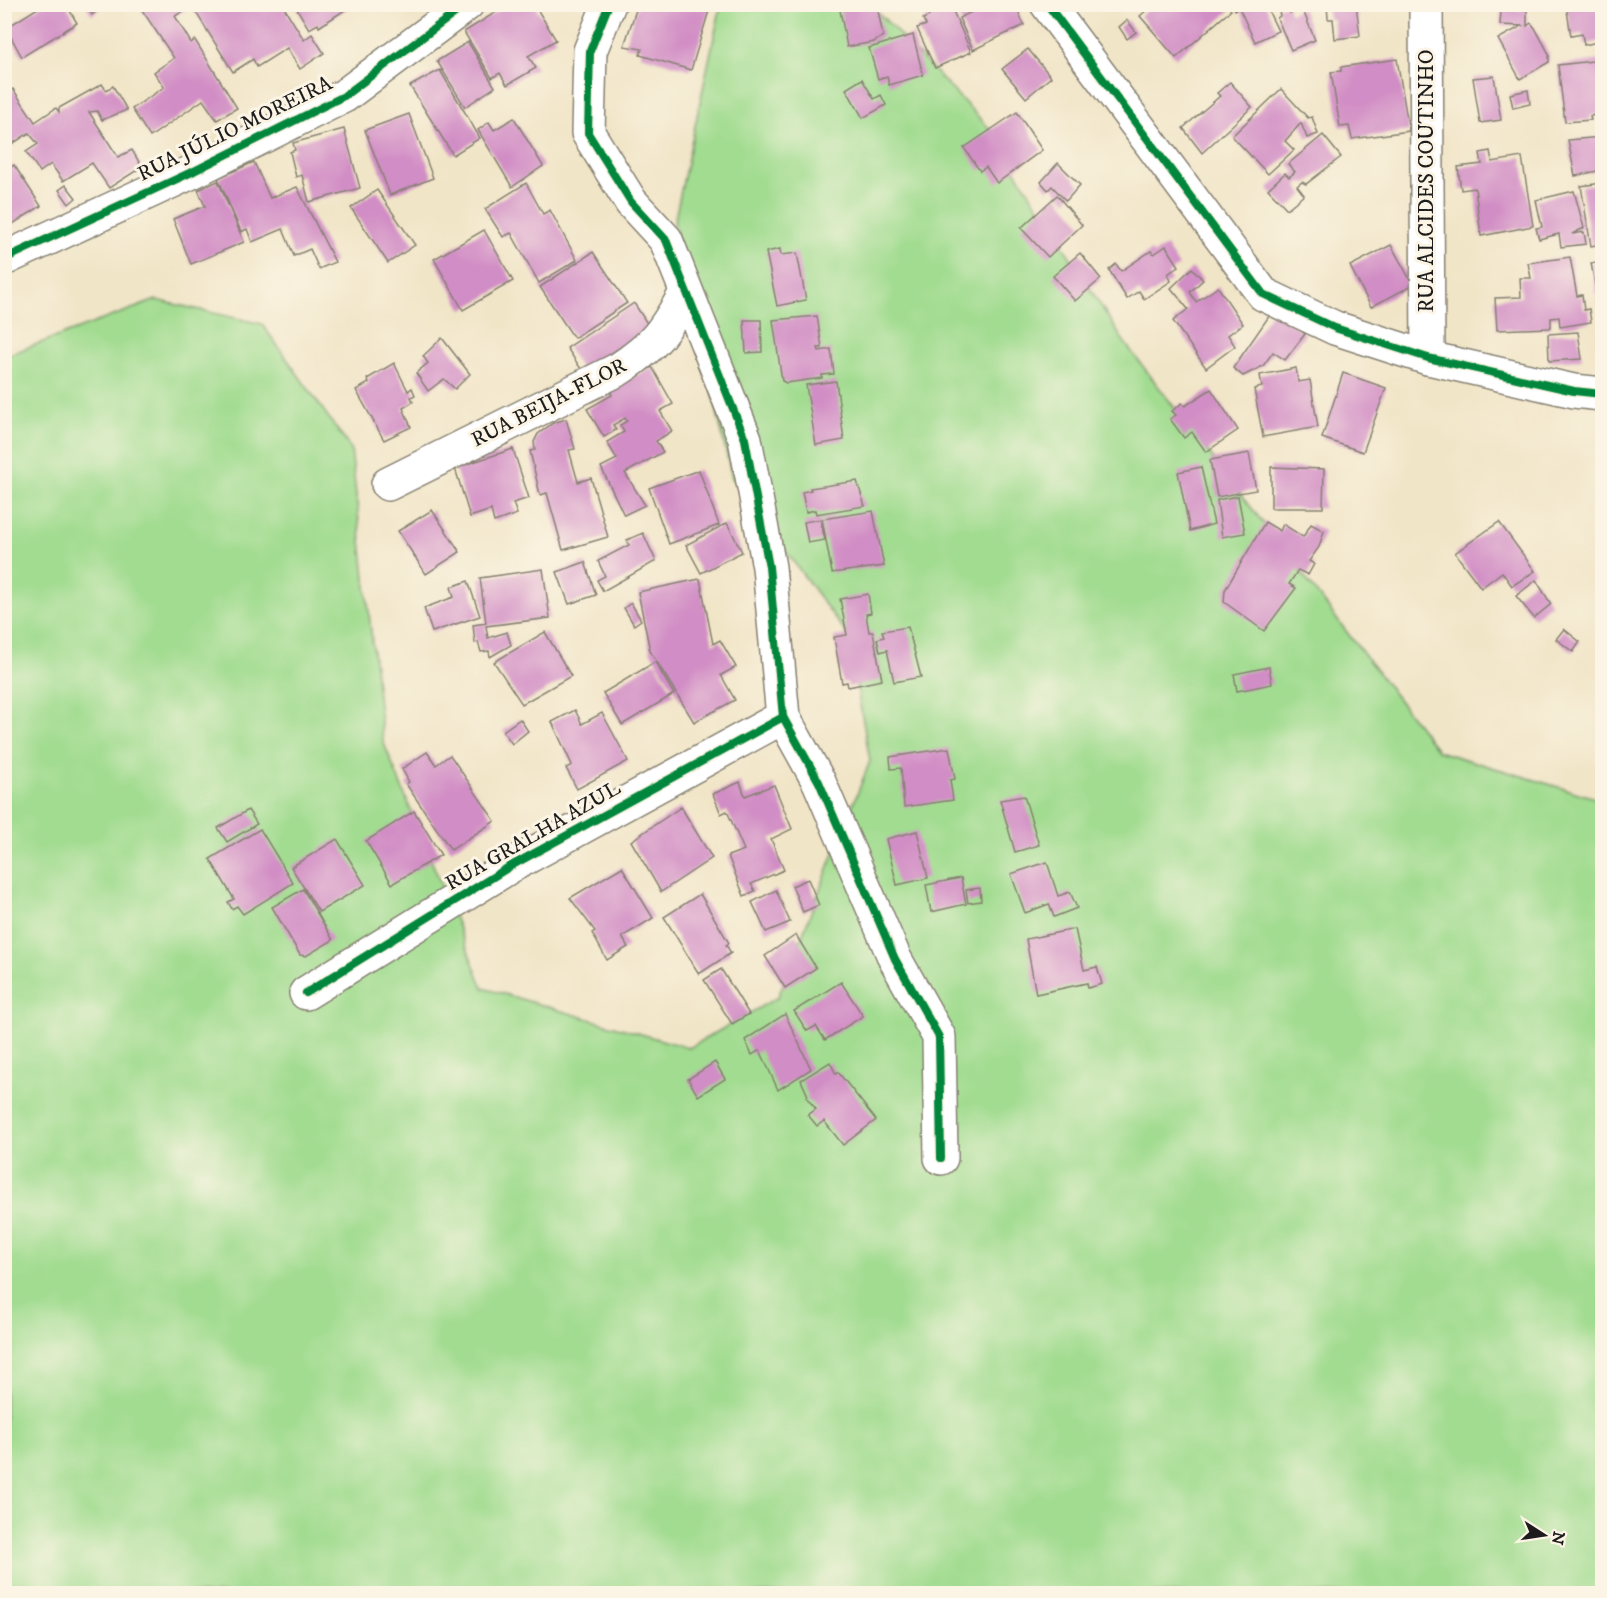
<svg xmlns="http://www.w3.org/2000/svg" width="1607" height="1598" viewBox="0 0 1607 1598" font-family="'IM FELL DW Pica',serif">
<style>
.green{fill:#a1dc90;stroke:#5e7c56;stroke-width:1.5}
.building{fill:#d18dc5}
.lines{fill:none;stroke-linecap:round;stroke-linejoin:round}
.minor-casing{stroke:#868072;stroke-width:36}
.minor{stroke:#fff;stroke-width:33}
.cycleway-casing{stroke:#fcf5e5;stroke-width:11}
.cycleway{stroke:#00873e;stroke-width:8}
.labels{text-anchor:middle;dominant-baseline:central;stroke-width:6;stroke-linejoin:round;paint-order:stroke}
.street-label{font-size:21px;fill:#1c1c1c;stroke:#fcf5e5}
</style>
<rect width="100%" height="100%" fill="#fcf5e5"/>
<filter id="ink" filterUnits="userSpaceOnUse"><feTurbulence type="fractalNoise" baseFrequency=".0167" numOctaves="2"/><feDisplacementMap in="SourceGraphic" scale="12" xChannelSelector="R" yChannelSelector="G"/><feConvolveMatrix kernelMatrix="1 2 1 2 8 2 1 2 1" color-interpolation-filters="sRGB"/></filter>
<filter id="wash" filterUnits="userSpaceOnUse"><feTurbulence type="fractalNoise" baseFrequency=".008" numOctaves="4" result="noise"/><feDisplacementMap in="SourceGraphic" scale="24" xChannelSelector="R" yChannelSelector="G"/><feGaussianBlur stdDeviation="1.35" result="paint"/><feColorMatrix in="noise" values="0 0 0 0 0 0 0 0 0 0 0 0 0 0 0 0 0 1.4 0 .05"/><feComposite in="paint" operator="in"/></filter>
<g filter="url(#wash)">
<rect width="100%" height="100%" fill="#f1e5c7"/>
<path class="green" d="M721 5H871L988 127 1122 339 1438 751 1602 800V1593L5 1594V356L156 300 262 324 351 449 383 741 483 988 689 1048 778 997 870 761 848 636 732 478 674 223Z"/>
<g id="blocks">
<g class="building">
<path d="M44 4H66L77 23 22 57 6 28Z"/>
<path d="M85 4H106L92 15Z"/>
<path d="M138 4H219L223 10 231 4H282L304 40 312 34 324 53 300 69 287 48 257 67 253 59 233 72 192 6 175 16 191 43 195 40 237 108 217 120 203 100 150 137 132 109 164 87 154 72 174 58Z"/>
<path d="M294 4H354L319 27 318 24 309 29Z"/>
<path d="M509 4H534L556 40 528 56 536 68 507 85 500 73 492 78 464 32Z"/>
<path d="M638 4H711L691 70 640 55 642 49 624 46Z"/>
<path d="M943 4H950L971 52 935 68 917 28 926 25 923 19 929 16 928 11Z"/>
<path d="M988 4H1015L1024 25 973 50 959 18Z"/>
<path d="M1154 4H1227L1231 10 1176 58 1140 16Z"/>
<path d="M1232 4H1265L1278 31 1255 42 1239 8 1235 10Z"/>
<path d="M1288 4 1290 13 1302 8 1315 40 1291 50 1277 18 1280 16 1278 7Z"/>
<path d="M1327 4H1356L1360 36 1335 39 1333 19H1328Z"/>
<path d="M1490 4H1523L1522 9Z"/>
<path d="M1566 4H1602V41L1584 45 1582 34 1571 36Z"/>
<path d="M839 5H877L883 36 874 42 847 47Z"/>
<path d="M1501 10H1527V26L1531 23 1535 28 1549 54V62L1520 79 1498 39 1522 26 1500 25Z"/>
<path d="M1127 20 1136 32 1127 39 1119 27Z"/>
<path d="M913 35 923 75 889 85 887 76 878 79 869 48Z"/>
<path d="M468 42 495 87 465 107 437 61Z"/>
<path d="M1028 49 1051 77 1026 98 1002 69Z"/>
<path d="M1397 59 1409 131 1352 139 1349 126 1340 127 1331 72 1341 71V67Z"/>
<path d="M1602 60V107H1599V115L1590 116 1591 120 1565 122 1558 65Z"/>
<path d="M440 70 480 138 453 155 410 86Z"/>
<path d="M1494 76 1501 120 1480 123 1473 78Z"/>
<path d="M862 79 874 99 881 95 886 105 863 118 846 89Z"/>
<path d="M1230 82 1252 107 1202 153 1183 128 1220 96 1217 93Z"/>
<path d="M102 84 106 90 113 86 127 110 102 120 97 111 89 112 118 157 132 150 142 167 109 188 92 163 63 181 51 164 40 172 26 152 38 144 29 133 6 148 4 146V94L13 89 35 122 56 108 59 112V108Z"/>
<path d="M1281 89 1308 118 1312 117 1318 134 1307 138 1301 123 1285 141 1294 150 1268 174 1232 136Z"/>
<path d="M1528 90 1530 104 1513 108 1510 94Z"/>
<path d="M1017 112 1042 150 997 183 986 167 980 171 964 148Z"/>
<path d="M409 114 433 178 390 195 365 130Z"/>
<path d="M514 118 543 166 512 187 478 130 489 122 494 130Z"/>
<path d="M344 129 360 188 309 202 302 175 296 177 290 152 295 150 293 143Z"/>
<path d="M1323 135 1341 157 1306 184 1302 182 1297 186 1304 195 1287 209 1268 189 1285 173 1289 177 1295 172 1288 164Z"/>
<path d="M1602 137V145L1598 146 1602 170 1575 176 1568 140Z"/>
<path d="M1490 151 1492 162 1522 157 1533 226 1481 236 1475 188 1461 190 1458 167 1482 164 1480 153Z"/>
<path d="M254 162 270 198 297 187 335 262 319 269 310 249 294 256 283 229 252 242 247 229 241 232 218 178Z"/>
<path d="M1058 163 1080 185 1066 201 1052 186 1048 190 1041 182Z"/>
<path d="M14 165 41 206 5 229 4 171Z"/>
<path d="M218 181 244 242 191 264 173 219 205 206 198 190Z"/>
<path d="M526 183 543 214 550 210 577 260 539 283 511 233 503 237 485 209Z"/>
<path d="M1602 183V244L1591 246 1581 186Z"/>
<path d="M66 185 76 198 69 204 59 190Z"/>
<path d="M377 190 415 245 388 263 351 208Z"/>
<path d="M1574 191 1584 228 1572 234 1584 232 1586 244 1561 247 1559 234 1539 239 1536 228 1542 227 1536 200Z"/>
<path d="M1057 195 1082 225 1048 257 1021 228Z"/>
<path d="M484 230 513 281 463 310 434 259Z"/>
<path d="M1391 245 1413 285 1371 307 1350 266Z"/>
<path d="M1166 246 1179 266 1168 274 1171 281 1144 299 1139 291 1127 299 1109 270 1116 264 1121 271 1151 251 1154 254Z"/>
<path d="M780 249 781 255 797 253 806 300 777 306 766 252Z"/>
<path d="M593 252 627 303 574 338 540 287Z"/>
<path d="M1080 253 1101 279 1075 301 1053 276Z"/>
<path d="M1570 257 1577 296 1582 295 1584 310 1589 309 1591 322 1560 327 1559 317 1551 318V327L1549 328 1497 330 1495 298 1521 297 1520 278H1531L1528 263Z"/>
<path d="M1602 261V306H1599L1591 263Z"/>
<path d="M1192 268 1203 280 1190 292 1196 302 1218 287 1243 324 1228 335 1235 346 1206 368 1173 321 1188 309 1171 288Z"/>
<path d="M634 303 650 328 583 372 567 348Z"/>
<path d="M1274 309 1305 334 1285 360 1273 352 1263 366 1243 376 1233 368Z"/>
<path d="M817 316 822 348H818L819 351 831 349 834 374 822 375V378L786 383 782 381 773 320Z"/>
<path d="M744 320H761L762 352 746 353Z"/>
<path d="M1578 332 1582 359 1549 361 1548 334Z"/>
<path d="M442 338 470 374 455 389 444 379 428 391 416 373 428 363 423 356Z"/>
<path d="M394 363 408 391 412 388 415 395 411 397 413 402 403 408 411 427 384 440 356 390 369 383 367 379Z"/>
<path d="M652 367 673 404 660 411 672 431 656 441 663 452 625 473 645 505 624 515 601 467 617 459 607 442 624 432 620 425 627 421 625 418 613 425 616 430 604 437 587 409 612 395 609 390Z"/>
<path d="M1296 368 1298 382 1310 380 1318 427 1263 437 1254 389 1262 387 1260 375Z"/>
<path d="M1343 373 1386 388 1363 452 1322 438Z"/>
<path d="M836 381 844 440 816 445 806 385Z"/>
<path d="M1211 389 1238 430 1206 452 1192 432 1184 438 1170 419 1176 415 1172 411 1182 403 1185 406Z"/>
<path d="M566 419 575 449 569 450 578 482 591 478 608 537 563 550 547 493 540 495 530 451 535 450 534 442 538 434 553 423Z"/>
<path d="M513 449 529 498 513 503 517 514 494 522 491 510 470 517 455 468Z"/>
<path d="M1249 453 1256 490 1217 497 1210 460Z"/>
<path d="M1201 467 1214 524 1190 531 1178 472Z"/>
<path d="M1271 467 1324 469 1323 508H1271Z"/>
<path d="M699 470 719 525 669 544 649 488Z"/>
<path d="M857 481 865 506 816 514 815 510 806 512 802 492 811 490 810 488Z"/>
<path d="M1238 496 1245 533 1222 537 1217 500Z"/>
<path d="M432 510 460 552 426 574 398 531Z"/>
<path d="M873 511 884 566 832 573 822 519Z"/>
<path d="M820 519 825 540 808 543 804 522Z"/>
<path d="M1265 522 1280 531 1283 524 1303 537 1311 524 1324 531 1319 547 1309 561 1314 564 1308 575 1298 570 1289 584 1296 588 1264 631 1224 602 1225 590Z"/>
<path d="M1499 522 1535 571 1512 586 1502 572 1481 588 1455 553Z"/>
<path d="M727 523 742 552 701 573 686 545Z"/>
<path d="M643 533 656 561 603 591 597 580 605 576 598 561 629 545 627 540Z"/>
<path d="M585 562 596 595 569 604 557 572Z"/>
<path d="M543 569 550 618 486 626 488 638 507 632 511 645 490 657 489 651 481 652 478 642 475 643 473 625 486 623 480 578Z"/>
<path d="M700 579 713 644 720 640 736 667 721 675 735 700 694 722 650 651 638 592Z"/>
<path d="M1536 580 1551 604 1534 618 1516 596Z"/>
<path d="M468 581 480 616 432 632 424 608 454 597 451 587Z"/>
<path d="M868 594 871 613 866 614 869 632H873L882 680 848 687 847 682 842 683 834 637 847 635 840 599Z"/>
<path d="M631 603 641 620 634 625 624 608Z"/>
<path d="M908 627 921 677 894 682 887 650 880 652 877 639 884 637 882 631Z"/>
<path d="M1564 629 1580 642 1573 652 1556 639Z"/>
<path d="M545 632 571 676 522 704 494 662Z"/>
<path d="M655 662 674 694 622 725 603 693Z"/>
<path d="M1269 667 1272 684 1237 691 1234 674Z"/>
<path d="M575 710 582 724 602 713 628 761 577 789 566 768 572 765 552 722Z"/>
<path d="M520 719 528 731 512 744 503 731Z"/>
<path d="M949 748 955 779 950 780 953 800 904 807 901 768 891 769 890 757Z"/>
<path d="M427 752 436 765 450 755 495 821 451 850 406 784 409 782 402 769Z"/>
<path d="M740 782 745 796 774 785 792 829 771 839 784 870 751 884 755 891 744 896 728 856 744 850 727 811 721 814 713 794Z"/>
<path d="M1024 796 1039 845 1015 852 1000 800Z"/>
<path d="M681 807 712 858 661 892 631 841Z"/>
<path d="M248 810 257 824 227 842 218 828Z"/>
<path d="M414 811 441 855 392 884 366 841Z"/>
<path d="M260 829 293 883 243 914 237 906 232 909 228 902 234 899 210 859Z"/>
<path d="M917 831 928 878 897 885 886 839Z"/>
<path d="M337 839 365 885 319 912 291 867Z"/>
<path d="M1047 862 1058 896 1070 892 1077 908 1054 917 1049 904 1025 913 1011 874Z"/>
<path d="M622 867 653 918 622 937 628 947 607 960 592 933 595 931 570 898Z"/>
<path d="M961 878 966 904 931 912 926 885Z"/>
<path d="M808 879 819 905 803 912 792 886Z"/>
<path d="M980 888 981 901 968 903 966 890Z"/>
<path d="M303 889 333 940 306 956 300 955 272 907Z"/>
<path d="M776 890 790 922 766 932 752 902Z"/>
<path d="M700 894 729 943 726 945 731 953 699 974 664 917Z"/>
<path d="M1075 929 1084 970 1097 967 1102 984 1088 988 1087 983 1036 994 1026 939Z"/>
<path d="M796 935 816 968 785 988 765 956Z"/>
<path d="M721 969 749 1014 732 1024 704 980Z"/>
<path d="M841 982 863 1016 825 1040 816 1026 807 1031 794 1011Z"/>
<path d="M785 1014 811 1069 778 1090 760 1050 752 1055 745 1040Z"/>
<path d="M715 1062 725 1079 698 1096 688 1079Z"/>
<path d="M830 1062 836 1074 838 1072 876 1120 843 1145 824 1121 817 1126 808 1115 816 1109 806 1097 808 1096 801 1080Z"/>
</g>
</g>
</g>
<g filter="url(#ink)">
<use href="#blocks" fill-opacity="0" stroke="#868072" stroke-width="1.5"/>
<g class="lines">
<defs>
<g id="minor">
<path d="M609 4 590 51 588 133 631 202 666 240 745 439 769 567 783 717 819 782 895 959 939 1037 941 1158"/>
<path d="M1047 4 1263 294 1335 328 1428 358 1574 391 1602 394"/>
<path d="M1426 4 1428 358"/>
<path d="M4 259 194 171 344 96 467 4"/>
<path d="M388 484 619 369C656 345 664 331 686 293"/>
<path d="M306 993 509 867 783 717"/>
</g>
</defs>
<use href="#minor" class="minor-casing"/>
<use href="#minor" class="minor"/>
<defs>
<g id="cycleway">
<path d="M609 4 590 51 588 133 631 202 666 240 745 439 769 567 783 717 819 782 895 959 939 1037 941 1158"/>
<path d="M1047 4 1263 294 1335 328 1428 358 1574 391 1602 394"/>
<path d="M4 259 194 171 344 96 467 4"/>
<path d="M306 993 509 867 783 717"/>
</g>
</defs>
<use href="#cycleway" class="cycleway-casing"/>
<use href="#cycleway" class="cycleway"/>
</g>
</g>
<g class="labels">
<g class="street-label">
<text transform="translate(235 129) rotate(-26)">RUA JÚLIO MOREIRA</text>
<text transform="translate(1427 181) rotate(-90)">RUA ALCIDES COUTINHO</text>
<text transform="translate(549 403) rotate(-27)">RUA BEIJA-FLOR</text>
<text transform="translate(533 836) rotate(-30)">RUA GRALHA AZUL</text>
</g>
</g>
<rect width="1607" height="1598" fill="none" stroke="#fcf5e5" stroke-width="24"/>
<g transform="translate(1544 1535) rotate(102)" stroke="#fcf5e5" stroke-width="4.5" paint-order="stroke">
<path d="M0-4.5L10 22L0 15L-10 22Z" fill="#1c1c1c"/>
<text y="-9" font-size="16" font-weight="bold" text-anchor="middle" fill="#1c1c1c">N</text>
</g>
</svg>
